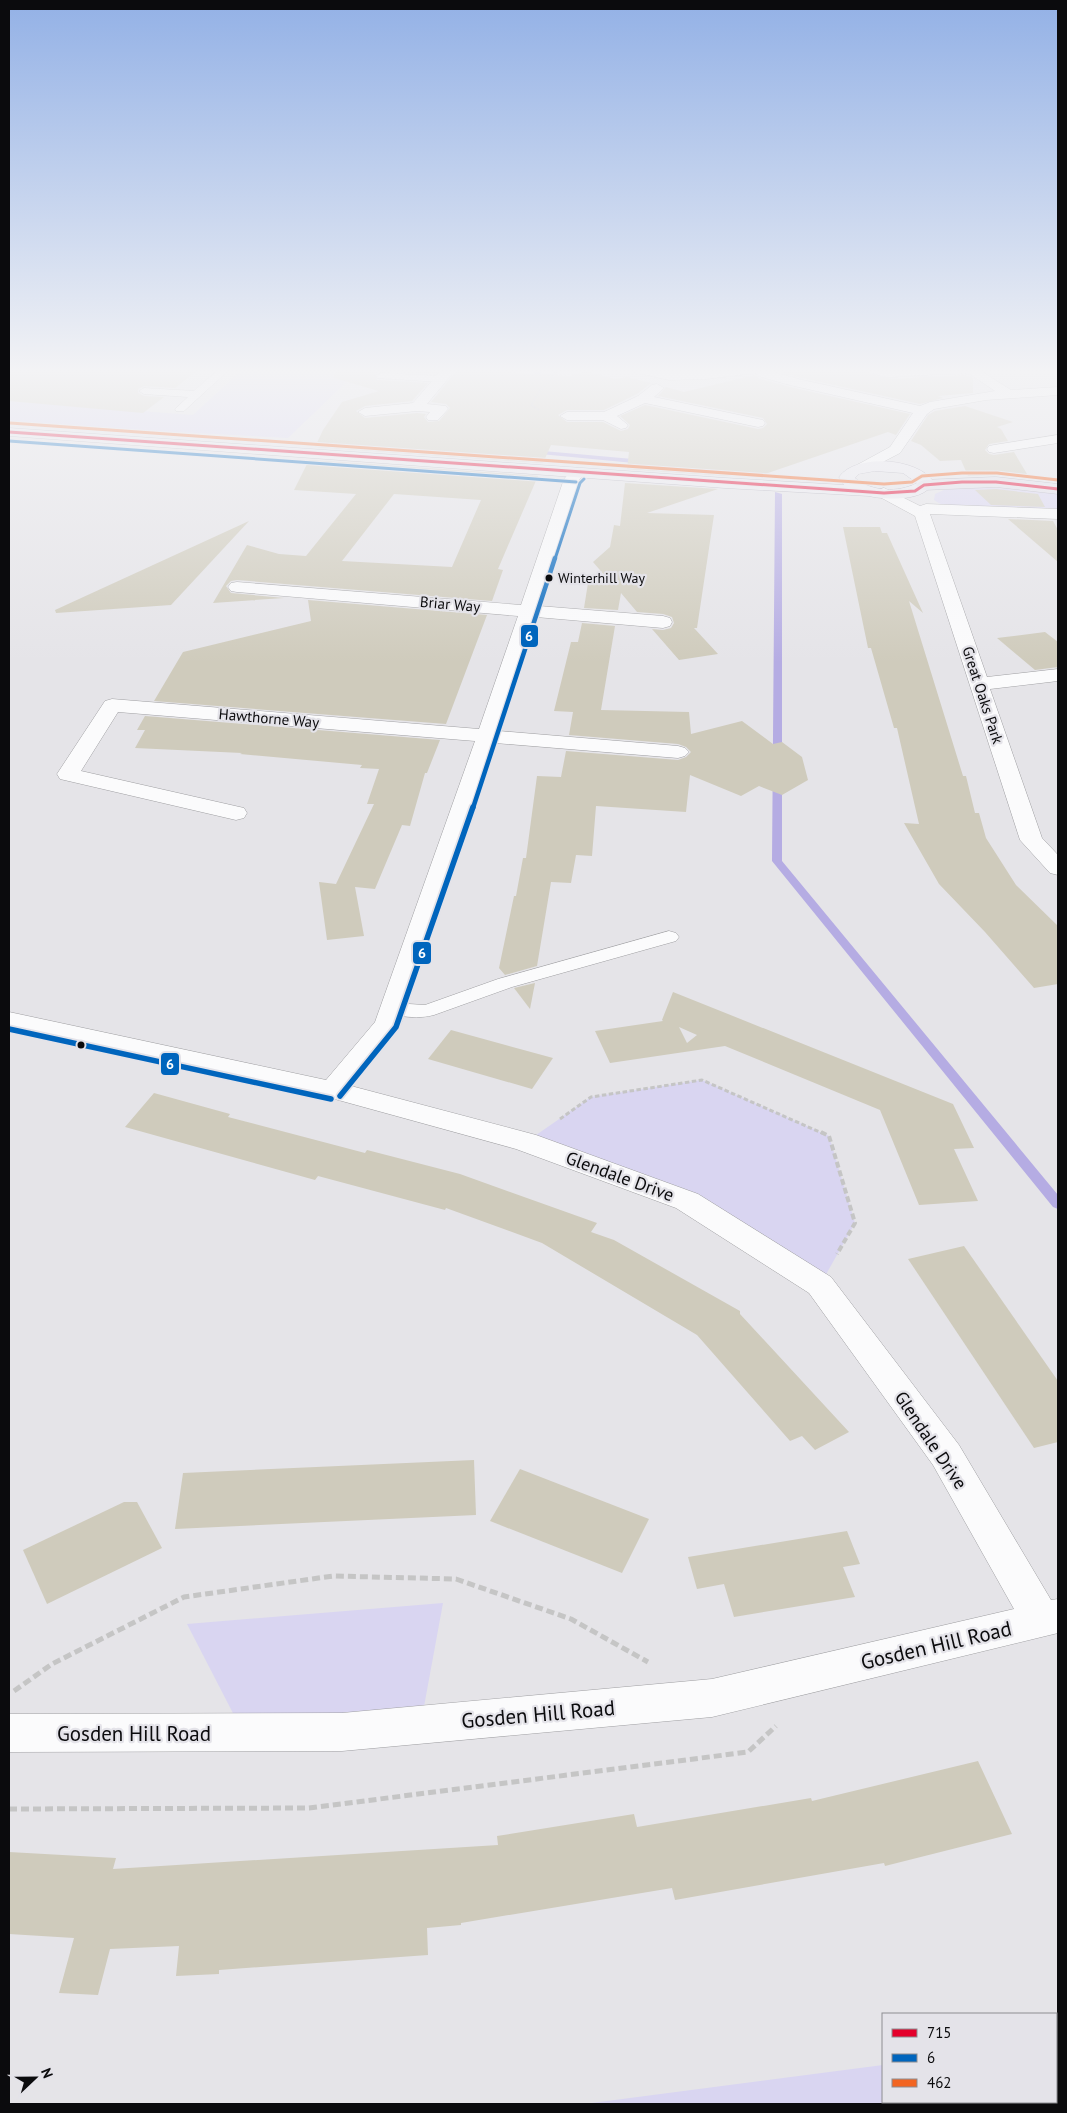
<svg xmlns="http://www.w3.org/2000/svg" width="1067" height="2113" viewBox="0 0 1067 2113" font-family="'PT Sans',sans-serif">
<style>
.green{fill:#d9d5f1}
.lines{fill:none;stroke-linecap:round;stroke-linejoin:round}
.stream{fill:#b5ace3;fill-rule:evenodd}
.building{fill:#cfcbbc;fill-rule:evenodd}
.lane-casing{stroke:#9f9fa2;stroke-width:1}
.street-casing{stroke:#9f9fa2;stroke-width:1}
.primary-casing{stroke:#a8a6b3;stroke-width:1}
.highway-casing{stroke:#a8a6b3;stroke-width:1}
.path-far3{stroke:#c5c5c5;stroke-width:2;stroke-dasharray:2.5 1;stroke-linecap:butt}
.path-far2{stroke:#c5c5c5;stroke-width:3;stroke-dasharray:4.5 2.5;stroke-linecap:butt}
.path-far1{stroke:#c5c5c5;stroke-width:4;stroke-dasharray:6 3;stroke-linecap:butt}
.path{stroke:#c5c5c5;stroke-width:5;stroke-dasharray:8 4;stroke-linecap:butt}
.lane{fill:#fbfbfc;fill-rule:evenodd}
.street{fill:#fbfbfc;fill-rule:evenodd}
.primary{fill:#ebeaf0;fill-rule:evenodd}
.highway{fill:#e1dfea;fill-rule:evenodd}
.bus-1-casing{stroke:#e4e3e9;stroke-width:5}
.bus-2-far2-casing{stroke:#e4e3e9;stroke-width:5}
.bus-2-far1-casing{stroke:#e4e3e9;stroke-width:7}
.bus-2-casing{stroke:#e4e3e9;stroke-width:9}
.bus-3-casing{stroke:#e4e3e9;stroke-width:5}
.bus-1{stroke:#e4002b;stroke-width:3}
.bus-2-far2{stroke:#0065bd;stroke-width:3}
.bus-2-far1{stroke:#0065bd;stroke-width:4.5}
.bus-2{stroke:#0065bd;stroke-width:5.5}
.bus-3{stroke:#f26522;stroke-width:3}
.bus-dot{fill:#0b0b0d;stroke:#e4e3e9;stroke-width:2}
.labels{text-anchor:middle;dominant-baseline:central;stroke-width:4.5;stroke-linejoin:round;paint-order:stroke}
.far-bus-label{font-size:14px;fill:#0b0b0d;stroke:#e4e3e9;text-anchor:start}
.far-street-label{font-size:15px;fill:#0b0b0d;stroke:#e4e3e9}
.street-label{font-size:18px;fill:#0b0b0d;stroke:#e4e3e9}
.near-street-label{font-size:21px;fill:#0b0b0d;stroke:#e4e3e9}
.line-badge{stroke:#e4e3e9;stroke-width:2}
.badge-label{font-size:14px;text-anchor:middle;font-weight:bold;fill:#fff}
</style>
<rect width="100%" height="100%" fill="#e5e4e8"/>
<g class="green">
<path d="M244 368H361L288 438 9 423V401L193 415Z"/>
<path d="M966 487 1020 489 1058 494V509L969 506C957 511 944 507 934 500L935 494 944 490Z"/>
<path d="M702 1080 829 1136 855 1223 820 1285 687 1201 526 1142 591 1097Z"/>
<path d="M443 1603 423 1712 237 1721 187 1624Z"/>
<path d="M1056 2042H1058V2104H584L883 2065V2102H1056Z"/>
</g>
<g class="lines">
<g class="stream">
<path d="M539 368H545L527 387H523V385Z"/>
<path d="M532 450 644 460 647 462 644 464 530 453 529 452Z"/>
<path d="M775 492 782 494V861L1058 1195V1209L1053 1207 772 861Z"/>
</g>
</g>
<g class="building">
<path d="M9 368H201L175 388 144 386 138 389V393L144 396 164 397 143 413 9 401Z"/>
<path d="M335 368H441L435 374 381 371 375 374 377 380 428 383 412 401 365 406 356 411 365 418 417 413 426 414 424 417 428 422 439 421 450 408 446 404 431 402 459 368H472L470 370 570 376 585 371 615 379 627 377 651 383 637 394 604 410H567L558 415 567 422H603L621 431 628 429 630 425 620 416 645 405 758 429 763 428 767 424 763 418 658 396 666 387 684 392 755 375 760 379 790 387 910 414 896 435 888 432 765 474 729 476 627 469 629 452 551 445 543 463 315 447 323 430 342 402 379 391 334 378Z"/>
<path d="M780 368H863L874 375 893 379 965 375 973 378V393L938 396 943 398 920 404 798 377 773 370Z"/>
<path d="M965 406 1013 422 997 427 1001 429 1008 441 989 444 985 450 989 454 994 455 1014 452 1030 479 996 475 968 476 961 460 940 461 921 445 911 441 928 415 935 411Z"/>
<path d="M309 460 538 476 498 569 503 570 492 601 237 580 231 581 226 586 231 593 284 598 213 603 247 545 279 554 306 556 356 494 294 490ZM394 494 481 500 452 567 342 561Z"/>
<path d="M625 483 718 489 647 513 714 515 697 628H694L718 654 679 660 652 629 663 630 671 628 674 623 672 617 663 614 637 612 621 593 618 610 584 608 588 583 612 584 593 562 610 547 614 525 620 526Z"/>
<path d="M996 489 1038 494 1045 507 991 505 975 490Z"/>
<path d="M1008 519 1053 521 1058 530V562Z"/>
<path d="M249 521 171 605 56 613 55 610Z"/>
<path d="M843 527H880L882 533H887L923 613 909 601 963 776H966L975 813H979L986 838 1016 885 1058 926V984L1034 988 985 932 939 884 904 823 919 824 897 728H894L871 648H868Z"/>
<path d="M308 600 487 615 446 724 154 701 183 652 311 621Z"/>
<path d="M582 623 615 626 601 710 689 712 691 734 742 721 773 744 782 742 802 757 808 780 782 795 759 786 741 796 690 775 686 812 596 806 592 856 576 855 571 883 551 882 537 966 505 975 499 968 514 896H516L523 858H526L537 776 561 777 566 751 678 760 686 757 691 752 686 747 678 744 569 735 573 712 554 711 571 642H578Z"/>
<path d="M1045 632 1058 642V667L1035 670 997 638Z"/>
<path d="M145 716 440 740 427 773H425L410 826 402 825 375 889 355 887 364 936 327 940 319 882 336 884 374 804H367L379 769 360 768 362 765 240 754 242 753 135 748 145 730H137Z"/>
<path d="M535 983 530 1009 514 988Z"/>
<path d="M673 992 953 1104 974 1148 954 1149 978 1201 919 1205 880 1110 725 1046 610 1063 595 1031 663 1021 662 1020ZM679 1027 697 1035 687 1043Z"/>
<path d="M451 1030 553 1058 532 1089 428 1059Z"/>
<path d="M154 1093 230 1114 228 1117 365 1153 367 1150 460 1174 597 1223 591 1232 614 1240 740 1311V1314L849 1432 815 1450 802 1436 790 1441 697 1335 542 1243 446 1208 445 1210 318 1176 315 1180 125 1127Z"/>
<path d="M964 1246 1058 1381V1442L1034 1448 908 1259Z"/>
<path d="M474 1460 476 1515 175 1529 183 1473Z"/>
<path d="M520 1469 649 1519 622 1573 490 1521Z"/>
<path d="M124 1502H137L162 1548 47 1604 23 1550Z"/>
<path d="M847 1531 860 1564 843 1567 855 1597 734 1617 724 1584 697 1589 688 1557Z"/>
<path d="M978 1761 1012 1834 885 1866 884 1863 675 1900 672 1888 461 1923V1925L427 1928 428 1955 219 1970V1974L176 1976 179 1946 110 1949 98 1995 59 1993 74 1938 9 1934V1852L116 1858 113 1869 498 1845 497 1836 634 1814 637 1827 811 1798 812 1801Z"/>
</g>
<g class="lines">
<defs>
<g id="lane">
<path d="M220 368H231L184 411H176L175 409 188 397 144 394 139 391 144 388 194 391Z"/>
<path d="M865 368H878L887 371 904 369 909 372C898 381 875 377 865 368Z"/>
<path d="M381 373 440 376 445 379 440 382 377 378 376 376Z"/>
<path d="M669 931 676 933 679 937 676 941 512 987 434 1015C420 1019 400 1017 386 1013L383 1009 386 1005 393 1003 425 1005 498 979Z"/>
</g>
<g id="street">
<path d="M443 368H457L427 404 446 406 448 409 438 420H428L426 417 430 412 417 411 365 416 358 412 365 408 413 403Z"/>
<path d="M628 368H650L669 372 765 368 771 371 798 379 920 406 930 402 995 391 970 374 965 373 904 376 899 375 897 372 899 369 976 368 1011 390 1058 387V395L986 400 934 409 927 414 900 453 862 473 857 471 854 468 857 465 890 447 913 413 790 385 761 377 756 373 706 379 669 380 629 371Z"/>
<path d="M657 384 664 388 654 397 758 419 763 420 765 423 763 426 758 427 645 403 617 416 628 425 626 428 621 429 603 420H567L560 416 567 412H604L638 396 652 385Z"/>
<path d="M1058 435V443L994 453 989 452 987 449 989 446 994 445Z"/>
<path d="M577 468 582 470 585 473 579 480 539 606 663 616 670 618 672 622 670 626 663 628 536 617 499 731 678 746 685 748 689 752 685 756 678 758 495 743 401 1024 351 1086 536 1135 698 1194 831 1277 959 1445 1051 1600 1058 1599V1633L712 1717 342 1751 9 1752V1714L342 1713 712 1679 1014 1609 933 1465 809 1293 676 1208 516 1149 331 1098 9 1028V1012L326 1080 375 1022 475 741 118 712 81 771 244 808 247 813 244 818 236 820 60 779 57 774 105 701 112 699 479 729 518 616 237 592 231 591 228 587 231 583 237 582 521 605 564 479 572 470Z"/>
<path d="M884 488 920 506 926 504 1058 509V519L930 514 987 677 1058 669V681L990 689 1042 838 1058 855V875L1050 873 1020 840 915 516 878 496 876 493 878 490Z"/>
</g>
<path id="primary" d="M9 428 725 478 844 485 839 477C856 453 917 458 933 481 928 502 885 500 869 496L725 488 9 436ZM875 471 903 473 917 483C898 493 872 492 855 478L859 474Z"/>
<path id="highway" d="M996 477 1058 484V494L996 487 924 490 919 488 916 485 919 482 924 480Z"/>
</defs>
<use href="#lane" class="lane-casing"/>
<use href="#street" class="street-casing"/>
<use href="#primary" class="primary-casing"/>
<use href="#highway" class="highway-casing"/>
<path class="path-far3" d="M539 410 531 405 539 392 560 368"/>
<path class="path-far2" d="M560 1119 591 1097 702 1080 824 1134"/>
<path class="path-far1" d="M821 1132 829 1136 855 1223 837 1254"/>
<g class="path">
<path d="M14 1691 52 1664 184 1597 333 1576 456 1579 571 1619 648 1662"/>
<path d="M9 1809 309 1808 748 1752 776 1726"/>
</g>
<use href="#lane" class="lane"/>
<use href="#street" class="street"/>
<use href="#primary" class="primary"/>
<use href="#highway" class="highway"/>
<defs>
<path id="bus-1" d="M9 432 884 493 915 491 924 485 962 482H996L1058 489"/>
<g id="bus-2-far2">
<path d="M9 441 576 482"/>
<path d="M555 559 580 483 584 479"/>
</g>
<path id="bus-2-far1" d="M473 808 555 558"/>
<g id="bus-2">
<path d="M9 1029 331 1099"/>
<path d="M340 1096 396 1027 473 807"/>
</g>
<path id="bus-3" d="M10 423 884 484 912 482 922 476 962 473H997L1058 480"/>
</defs>
<use href="#bus-1" class="bus-1-casing"/>
<use href="#bus-2-far2" class="bus-2-far2-casing"/>
<use href="#bus-2-far1" class="bus-2-far1-casing"/>
<use href="#bus-2" class="bus-2-casing"/>
<use href="#bus-3" class="bus-3-casing"/>
<use href="#bus-1" class="bus-1"/>
<use href="#bus-2-far2" class="bus-2-far2"/>
<use href="#bus-2-far1" class="bus-2-far1"/>
<use href="#bus-2" class="bus-2"/>
<use href="#bus-3" class="bus-3"/>
</g>
<linearGradient id="sky" x2="0" y2="1"><stop stop-color="#93b1e6"/><stop offset="0.56" stop-color="#f3f3f5"/><stop offset="1" stop-color="#f3f3f5" stop-opacity="0"/></linearGradient>
<rect width="1067" height="663" fill="url(#sky)"/>
<g class="bus-dot">
<circle cx="549" cy="578" r="4.5"/>
<circle cx="81" cy="1045" r="4.5"/>
</g>
<g class="labels">
<g class="far-bus-label">
<text x="558" y="578">Winterhill Way</text>
</g>
<g class="far-street-label">
<text transform="translate(450 604) rotate(5)">Briar Way</text>
<text transform="translate(983 695) rotate(72)">Great Oaks Park</text>
<text transform="translate(269 718) rotate(5)">Hawthorne Way</text>
</g>
<g class="street-label">
<text transform="translate(620 1176) rotate(20)">Glendale Drive</text>
<text transform="translate(931 1440) rotate(56)">Glendale Drive</text>
</g>
<g class="near-street-label">
<text transform="translate(936 1645) rotate(-13)">Gosden Hill Road</text>
<text transform="translate(538 1714) rotate(-5)">Gosden Hill Road</text>
<text x="134" y="1733">Gosden Hill Road</text>
</g>
</g>
<g class="line-badge">
<rect x="520" y="624" width="19" height="24" rx="5" fill="#0065bd"/>
<rect x="412" y="941" width="20" height="24" rx="5" fill="#0065bd"/>
<rect x="160" y="1052" width="20" height="24" rx="5" fill="#0065bd"/>
</g>
<g class="badge-label">
<text x="529" y="641">6</text>
<text x="422" y="958">6</text>
<text x="170" y="1069">6</text>
</g>
<rect width="1067" height="2113" fill="none" stroke="#0b0b0d" stroke-width="20"/>
<rect x="882" y="2013" width="175" height="90" fill="#e4e3e9" stroke="#8d8d91"/>
<rect x="892" y="2029" width="25" height="8" fill="#e4002b" stroke="#8d8d91"/>
<text x="927" y="2038" font-size="15" fill="#0b0b0d">715</text>
<rect x="892" y="2054" width="25" height="8" fill="#0065bd" stroke="#8d8d91"/>
<text x="927" y="2063" font-size="15" fill="#0b0b0d">6</text>
<rect x="892" y="2079" width="25" height="8" fill="#f26522" stroke="#8d8d91"/>
<text x="927" y="2088" font-size="15" fill="#0b0b0d">462</text>
<g transform="translate(35 2078) rotate(68)" stroke="#e4e3e9" stroke-width="4" paint-order="stroke">
<path d="M0-4L9 19L0 12L-9 19Z" fill="#0b0b0d"/>
<text y="-8" font-size="14" font-weight="bold" text-anchor="middle" fill="#0b0b0d">N</text>
</g>
</svg>
